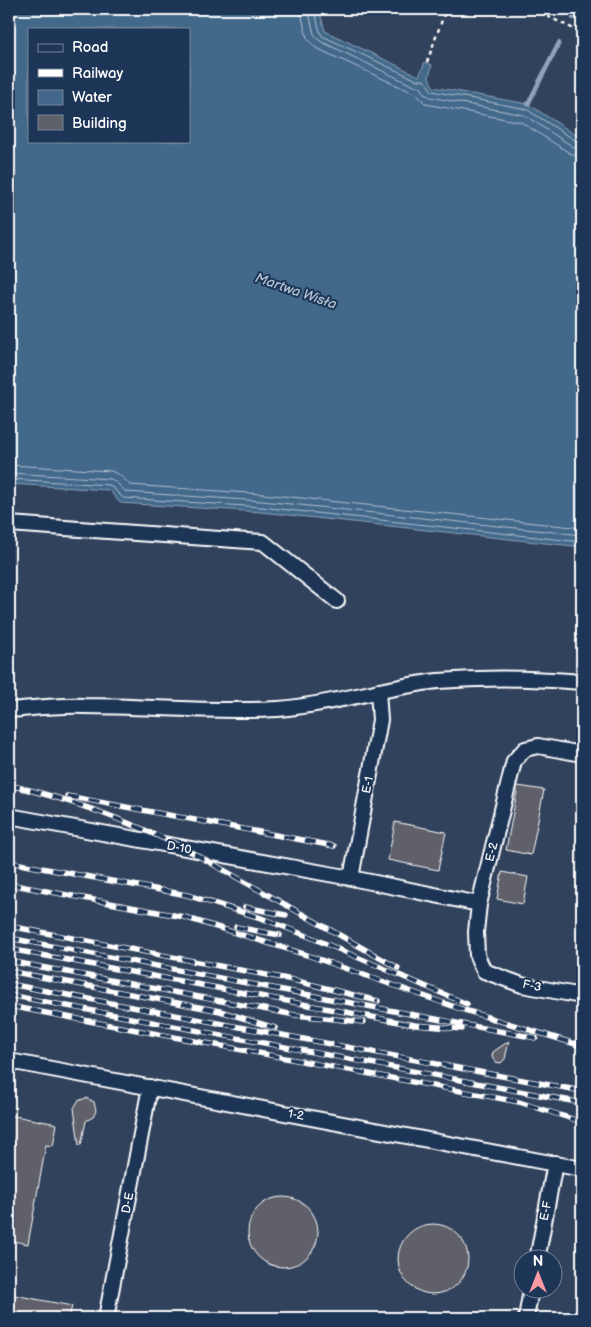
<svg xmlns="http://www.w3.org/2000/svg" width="591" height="1327" viewBox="0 0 591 1327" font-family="'Balsamiq Sans',sans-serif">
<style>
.water{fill:#42678a;stroke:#8ea4b9;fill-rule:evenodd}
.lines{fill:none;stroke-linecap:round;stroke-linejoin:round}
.shore{stroke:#b3c2d0;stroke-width:1}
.stream{stroke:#8ea4b9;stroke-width:4.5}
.building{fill:#5f6169;stroke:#fff}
.minor-casing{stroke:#fff;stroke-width:18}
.path{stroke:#fff;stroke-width:2.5;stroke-dasharray:4 4;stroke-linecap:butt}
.minor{stroke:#1d3557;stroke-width:14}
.rail-casing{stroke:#fff;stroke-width:5.5}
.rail{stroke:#1d3557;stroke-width:4;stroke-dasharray:11;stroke-linecap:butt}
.labels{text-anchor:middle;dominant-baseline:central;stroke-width:4;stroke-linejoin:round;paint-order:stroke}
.street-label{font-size:12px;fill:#fff;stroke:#1d3557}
.water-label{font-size:14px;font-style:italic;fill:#b3c2d0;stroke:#1d3557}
</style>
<rect width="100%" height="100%" fill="#31425c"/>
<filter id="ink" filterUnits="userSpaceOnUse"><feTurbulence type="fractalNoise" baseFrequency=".02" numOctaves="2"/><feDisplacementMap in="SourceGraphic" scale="10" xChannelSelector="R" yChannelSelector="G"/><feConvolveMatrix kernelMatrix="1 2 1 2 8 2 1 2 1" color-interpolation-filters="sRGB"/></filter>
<g filter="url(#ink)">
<path class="water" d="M9 9H319L325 31 419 76 425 62 432 65 429 77 433 87 528 104 582 139V547L261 512 120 503 109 490 9 484ZM29 29H189V141H29Z"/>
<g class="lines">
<g class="shore">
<path d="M300 9 307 38 316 48 416 94 426 104 521 122 571 154 582 157"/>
<path d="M308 9 314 34 320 41 414 86 421 87 425 94 430 97 524 115 575 148 582 149"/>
<path d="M314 9 320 32 322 36 417 80H424L432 91 526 109 578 142 582 143"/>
<path d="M9 465 111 471 120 475 130 485 263 494 582 528"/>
<path d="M9 473 111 479 116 482 126 492 262 501 582 535"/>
<path d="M9 479 110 485 123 498 261 507 582 542"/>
</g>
<g class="stream">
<path d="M573 18 577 9"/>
<path d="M528 104 559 43"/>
</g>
</g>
<g class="building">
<path d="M518 786 544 790 531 855 506 850Z"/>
<path d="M395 822 446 832 438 870 388 860Z"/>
<path d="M502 872 528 877 523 904 497 899Z"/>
<path d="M509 1041 505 1059 501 1063 495 1062 492 1057 493 1052Z"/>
<path d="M86 1098 94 1102 96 1111 93 1117 86 1121 81 1145H79L74 1108 78 1101Z"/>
<path d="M9 1115 57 1124 53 1146 46 1145 28 1244 9 1240V1160L13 1138 9 1136Z"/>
<circle cx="283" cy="1232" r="35"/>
<circle cx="433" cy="1259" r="35"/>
<path d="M9 1294 72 1306 69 1318H9Z"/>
</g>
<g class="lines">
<defs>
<g id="minor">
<path d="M9 524 263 542 337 601"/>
<path d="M9 710C34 708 59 705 84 706 149 706 213 713 278 709 332 705 384 687 438 681 486 677 535 678 582 682"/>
<path d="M582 754 538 746 525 749 514 761 479 904 476 932 477 956 484 971 522 985 582 996"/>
<path d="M9 816 351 878 479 904"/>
<path d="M351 878 380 720 378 691"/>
<path d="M9 1061 582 1169"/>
<path d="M537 1260 555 1163"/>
<path d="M106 1318 150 1087"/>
<path d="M526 1318 531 1290"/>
</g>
</defs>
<use href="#minor" class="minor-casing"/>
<g class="path">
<path d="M533 9 582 33"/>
<path d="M427 62 446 9"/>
</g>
<use href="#minor" class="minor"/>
<defs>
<g id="rail">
<path d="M9 785C70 799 131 822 188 850L398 968"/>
<path d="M67 796 334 846"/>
<path d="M9 862 187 895 261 918 310 937 467 1004"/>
<path d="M9 884 184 917 307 955 458 1008 582 1046"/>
<path d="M245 907 286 915"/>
<path d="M9 926 293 980 378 1001"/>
<path d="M236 927 280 935"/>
<path d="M9 938 536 1038"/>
<path d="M9 949 415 1025 462 1029"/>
<path d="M9 961 295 1015 363 1022"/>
<path d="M9 971 220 1011 275 1028"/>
<path d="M9 984 582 1091"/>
<path d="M9 995 582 1103"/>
<path d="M9 1006 519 1102 582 1122"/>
<path d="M9 1094H10"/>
</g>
</defs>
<use href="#rail" class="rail-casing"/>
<use href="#rail" class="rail"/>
</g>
</g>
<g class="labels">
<g class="street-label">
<text transform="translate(368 785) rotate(-79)">E-1</text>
<text transform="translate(179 848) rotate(10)">D-10</text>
<text transform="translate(492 852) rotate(-76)">E-2</text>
<text transform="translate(532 986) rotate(12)">F-3</text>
<text transform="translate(296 1115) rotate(11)">1-2</text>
<text transform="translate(128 1203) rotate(-79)">D-E</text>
<text transform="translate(546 1211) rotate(-79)">E-F</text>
</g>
<g class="water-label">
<text transform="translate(296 291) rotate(19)">Martwa Wisła</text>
</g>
</g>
<rect width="591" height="1327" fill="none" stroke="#1d3557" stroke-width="30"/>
<rect x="15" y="15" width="561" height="1297" fill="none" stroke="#fff" stroke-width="2" filter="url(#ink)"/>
<rect x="28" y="28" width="162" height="115" fill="#1d3557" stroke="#77869a"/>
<rect x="38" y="44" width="25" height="8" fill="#1d3557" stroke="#77869a"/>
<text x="72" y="52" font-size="15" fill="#ffffff">Road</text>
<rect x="38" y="69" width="25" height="8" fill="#ffffff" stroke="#77869a"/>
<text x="72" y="78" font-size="15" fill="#ffffff">Railway</text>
<rect x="38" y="90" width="25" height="15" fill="#42678a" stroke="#77869a"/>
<text x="72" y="102" font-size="15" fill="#ffffff">Water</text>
<rect x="38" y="115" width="25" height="15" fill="#5f6169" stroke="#77869a"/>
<text x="72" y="128" font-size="15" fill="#ffffff">Building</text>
<g transform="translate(538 1274)"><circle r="24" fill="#1d3557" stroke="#77869a"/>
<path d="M0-4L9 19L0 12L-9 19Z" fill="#ff9aa2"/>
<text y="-8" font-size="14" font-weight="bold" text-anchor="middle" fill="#ffffff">N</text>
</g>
</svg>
